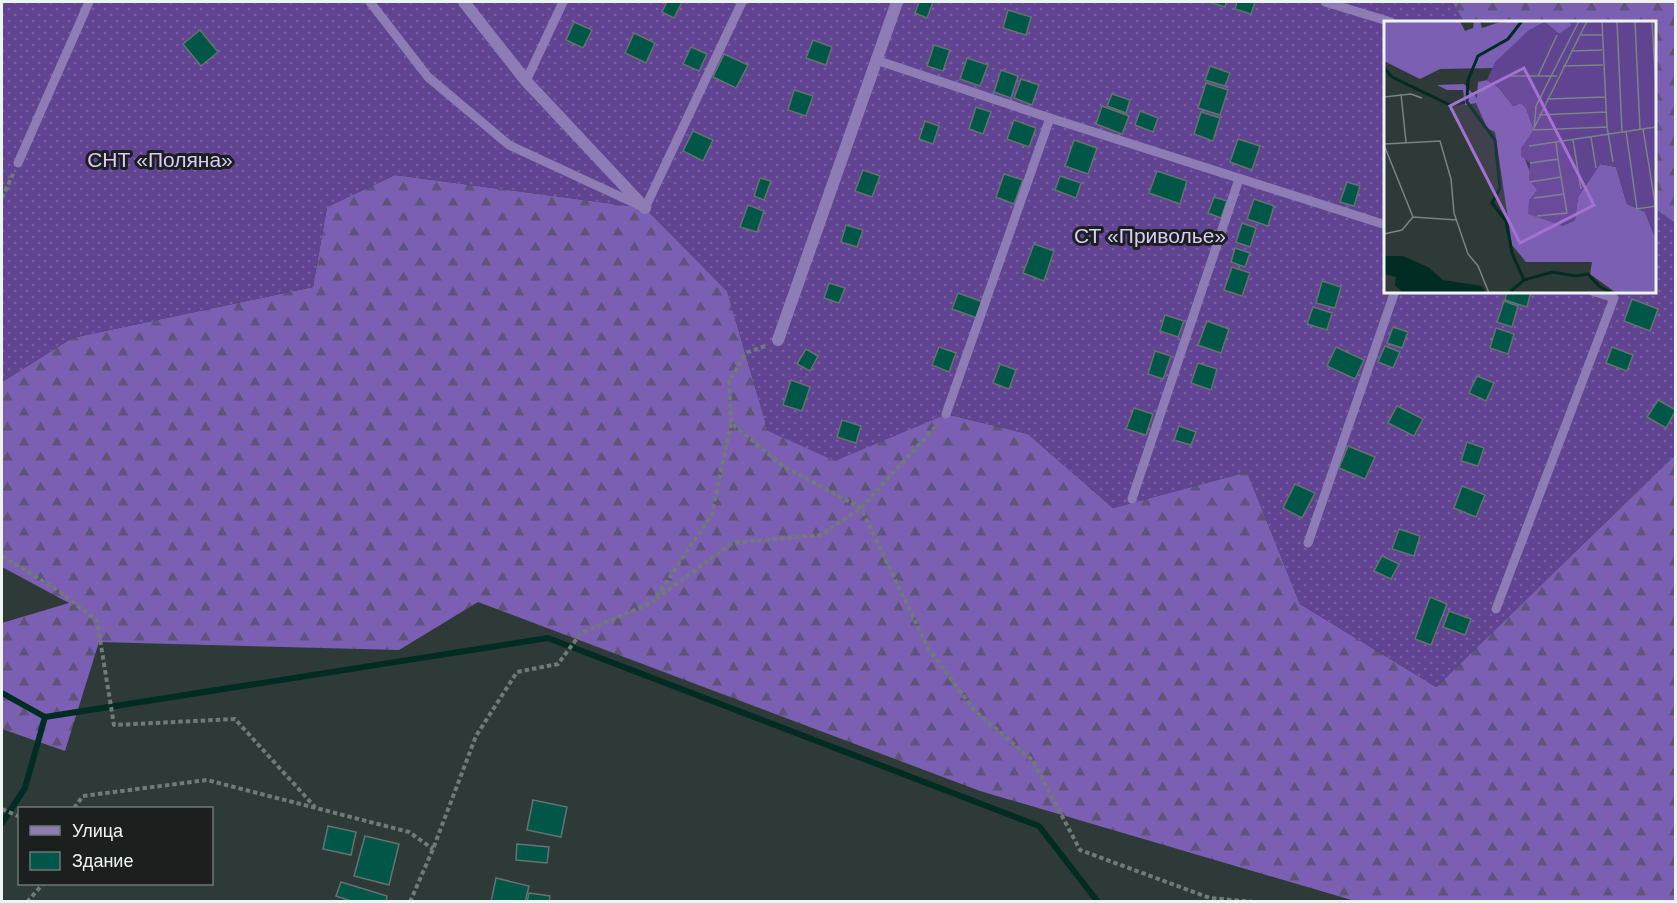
<svg xmlns="http://www.w3.org/2000/svg" width="1677" height="903" viewBox="0 0 1677 903" font-family="Helvetica,sans-serif">
<style>
.forest{fill:url(#forest-firs)}
.garden{fill:url(#garden-dots)}
.lines{fill:none;stroke-linecap:round;stroke-linejoin:round}
.stream{stroke:#002c23;stroke-width:6}
.building{fill:#005647;stroke:#65726e;stroke-width:1.5}
.path{stroke:#707a77;stroke-width:4;stroke-dasharray:4.5 3;stroke-linecap:butt}
.lane{stroke:#8e7db5;stroke-width:9}
.street{stroke:#8e7db5;stroke-width:12}
.labels{text-anchor:middle;dominant-baseline:central;stroke-width:6;stroke-linejoin:round;paint-order:stroke}
.park-label{font-size:21px;fill:#d9ccfa;stroke:#1b201e}
.inset-river{fill:none;stroke:#002c23;stroke-width:3}
.inset-road{fill:none;stroke:#7a8482;stroke-width:1.5}
.view{fill:#a372d1;fill-opacity:0.15;stroke:#a372d1;stroke-width:3}
.inset-edge{fill:none;stroke:#edf4f2;stroke-width:3}
</style>
<defs>
<pattern id="forest-firs" width="22" height="20" patternUnits="userSpaceOnUse" patternTransform="scale(1.5)"><rect width="22" height="20" fill="#7b5fb2"/><path d="M5 1l3.5 6h-7zM16 11l3.5 6h-7z" fill="#5e5378"/></pattern>
<pattern id="garden-dots" width="8" height="8" patternUnits="userSpaceOnUse" patternTransform="scale(1.5)"><rect width="8" height="8" fill="#604492"/><path d="M2 2h.1M6 6h.1" fill="none" stroke="#7760a2" stroke-width="1.8" stroke-linecap="round"/></pattern>
</defs>
<rect width="100%" height="100%" fill="#2e3a37"/>
<g class="forest">
<path d="M1452 2H1675V223L1655 209 1654 22H1464Z"/>
<path d="M395 175 645 208 727 291 768 431 946 414 1028 434 1113 508 1247 472 1300 604 1436 687 1675 455V901H1355L980 791 478 602 399 650 99 642 65 751 2 729V623L69 603 2 567V382L72 338 313 287 327 207Z"/>
</g>
<path class="garden" d="M2 2H1452L1464 22H1386V291H1654L1655 209 1675 223V455L1436 687 1300 604 1247 472 1113 508 1028 434 947 414 835 461 768 431 727 291 645 208 395 175 327 207 313 287 72 338 2 382Z"/>
<g class="lines">
<g class="stream">
<path d="M2 693 45 717 548 638 1039 826 1098 902"/>
<path d="M2 823 25 788 45 717"/>
</g>
</g>
<g class="building">
<path d="M667 2H682L674 18 662 12Z"/>
<path d="M919 2H933L927 18 915 13Z"/>
<path d="M1209 2H1226L1225 7Z"/>
<path d="M1237 2H1255L1251 14 1235 9Z"/>
<path d="M1008 10 1031 17 1026 35 1003 28Z"/>
<path d="M574 22 592 30 583 48 566 40Z"/>
<path d="M200 30 218 52 201 66 183 44Z"/>
<path d="M634 33 655 43 646 63 625 53Z"/>
<path d="M813 40 832 47 826 65 806 58Z"/>
<path d="M934 45 950 50 943 71 927 66Z"/>
<path d="M691 47 707 54 699 71 683 64Z"/>
<path d="M724 54 748 65 736 88 713 77Z"/>
<path d="M967 58 988 65 980 86 960 79Z"/>
<path d="M1210 66 1230 73 1225 86 1205 80Z"/>
<path d="M1001 70 1018 76 1011 98 994 92Z"/>
<path d="M1021 79 1039 85 1032 105 1014 98Z"/>
<path d="M1206 83 1228 90 1220 115 1198 108Z"/>
<path d="M794 90 813 96 806 116 788 110Z"/>
<path d="M1112 94 1130 100 1126 113 1107 106Z"/>
<path d="M1102 106 1129 116 1122 134 1096 124Z"/>
<path d="M976 107 991 112 983 134 969 129Z"/>
<path d="M1140 111 1158 118 1153 132 1135 125Z"/>
<path d="M1201 112 1220 118 1213 141 1194 134Z"/>
<path d="M1014 120 1036 128 1029 147 1007 139Z"/>
<path d="M925 121 939 126 933 144 919 139Z"/>
<path d="M693 131 713 140 703 161 683 151Z"/>
<path d="M1238 139 1260 146 1252 170 1230 162Z"/>
<path d="M1074 140 1097 148 1088 174 1065 166Z"/>
<path d="M863 170 880 176 872 197 855 191Z"/>
<path d="M1157 171 1187 181 1180 204 1149 193Z"/>
<path d="M1004 174 1023 180 1014 204 996 197Z"/>
<path d="M1060 176 1081 183 1076 198 1055 190Z"/>
<path d="M760 178 771 181 764 200 754 196Z"/>
<path d="M1347 182 1360 186 1354 206 1340 202Z"/>
<path d="M1214 197 1227 201 1221 218 1208 213Z"/>
<path d="M1254 199 1274 206 1268 226 1247 219Z"/>
<path d="M748 205 764 211 757 232 740 227Z"/>
<path d="M1242 223 1256 228 1250 247 1236 242Z"/>
<path d="M846 225 863 230 857 247 841 242Z"/>
<path d="M1034 244 1054 251 1044 281 1023 273Z"/>
<path d="M1235 248 1250 253 1245 267 1231 262Z"/>
<path d="M1232 267 1250 273 1242 296 1224 290Z"/>
<path d="M1322 281 1341 287 1335 308 1316 303Z"/>
<path d="M829 283 845 288 839 303 824 298Z"/>
<path d="M1507 291H1531L1527 307 1505 300Z"/>
<path d="M958 293 983 302 977 318 952 309Z"/>
<path d="M1632 299 1658 309 1650 331 1624 321Z"/>
<path d="M1504 301 1518 306 1512 327 1497 322Z"/>
<path d="M1313 307 1332 313 1327 330 1307 324Z"/>
<path d="M1165 315 1184 321 1178 337 1160 331Z"/>
<path d="M1207 321 1229 329 1221 353 1198 345Z"/>
<path d="M1393 327 1408 332 1402 348 1387 343Z"/>
<path d="M1496 328 1514 334 1508 354 1490 348Z"/>
<path d="M1385 346 1400 352 1393 368 1378 362Z"/>
<path d="M939 347 956 353 949 372 932 365Z"/>
<path d="M1336 347 1364 360 1355 379 1327 366Z"/>
<path d="M1612 347 1633 355 1627 371 1606 363Z"/>
<path d="M806 349 818 356 810 371 797 364Z"/>
<path d="M1155 351 1171 356 1163 379 1148 374Z"/>
<path d="M1198 363 1217 369 1211 390 1191 383Z"/>
<path d="M1000 364 1016 370 1009 389 993 383Z"/>
<path d="M1477 376 1494 383 1486 401 1469 393Z"/>
<path d="M791 380 810 387 802 411 783 405Z"/>
<path d="M1658 400 1676 410 1666 428 1647 417Z"/>
<path d="M1397 406 1423 419 1414 436 1388 423Z"/>
<path d="M1134 408 1153 414 1146 435 1126 429Z"/>
<path d="M842 420 861 426 856 443 837 437Z"/>
<path d="M1179 426 1196 432 1191 445 1174 440Z"/>
<path d="M1467 442 1484 448 1478 466 1461 461Z"/>
<path d="M1348 446 1375 457 1365 479 1339 468Z"/>
<path d="M1295 484 1315 493 1302 518 1283 508Z"/>
<path d="M1462 486 1485 495 1476 517 1454 508Z"/>
<path d="M1399 529 1420 536 1414 556 1392 549Z"/>
<path d="M1382 556 1399 564 1391 579 1374 571Z"/>
<path d="M1430 597 1447 604 1431 645 1415 639Z"/>
<path d="M1449 611 1471 619 1465 635 1443 627Z"/>
<path d="M533 800 567 807 561 837 527 830Z"/>
<path d="M328 826 356 832 351 855 323 849Z"/>
<path d="M365 836 399 844 389 885 354 876Z"/>
<path d="M517 844 549 847 547 863 516 860Z"/>
<path d="M496 878 529 886 525 902H491Z"/>
<path d="M341 882 387 896 386 902H354L336 896Z"/>
<path d="M529 893 550 896 549 902H527Z"/>
</g>
<g class="lines">
<g class="path">
<path d="M2 198 13 174"/>
<path d="M765 346 746 353 729 382 731 423 783 466 861 508 928 648 974 710 1033 761 1080 850 1210 898 1255 902"/>
<path d="M2 556 59 591 97 621 114 725 235 719 315 807"/>
<path d="M656 599 732 543 821 535 861 508 938 424"/>
<path d="M74 808 83 796 207 780 409 832 433 849"/>
<path d="M2 809 20 817"/>
<path d="M27 902 43 884"/>
<path d="M410 902 433 849 476 736 517 672 558 664 581 633 653 602 712 514 731 423"/>
</g>
<g class="lane">
<path d="M370 2 428 77 509 145 645 208 742 2"/>
<path d="M1325 2 1391 22"/>
<path d="M876 60 1050 118 946 414"/>
<path d="M526 81 563 2"/>
<path d="M1050 118 1386 225"/>
<path d="M18 163 89 2"/>
<path d="M1132 499 1239 179"/>
<path d="M1308 543 1395 291"/>
<path d="M1496 609 1614 298 1592 291"/>
</g>
<g class="street">
<path d="M464 2 526 81 645 208"/>
<path d="M778 340 897 2"/>
</g>
</g>
<g class="labels">
<g class="park-label">
<text x="160" y="159">СНТ «Поляна»</text>
<text x="1150" y="235">СТ «Приволье»</text>
</g>
</g>
<g transform="translate(1384 21)">
<rect width="272" height="272" fill="#2e3a37"/>
<path d="M0 0H76L81 10 89 7 90 0H96L98 7 119 0H184L189 4 175 13 161 1 144 10 110 47 56 48 36 58 0 40ZM103 59 115 67 129 85 137 82 142 87 150 109 137 128 153 169 178 205 191 199 194 176 216 143 232 146 243 183 261 191 271 216V271H231L206 253 208 241H142L128 224 111 111 103 107 92 82 81 84 79 69H63L53 64 80 63 93 77 94 61Z" fill="#7b5fb2"/>
<path d="M184 0H271V216L261 191 243 183 232 146 216 143 194 176 191 199 179 205 144 193 145 179 153 169 145 159 146 142 137 135V128L150 108 142 87 137 82 129 85 115 67 103 59 111 41 144 10 161 1 175 13 188 4Z" fill="#604492"/>
<path d="M0 235H19L44 246 59 259 98 265 101 271H18L11 264 12 256 0 253Z" fill="#002c23"/>
<path class="inset-river" d="M138 0 124 18 94 35 84 59 83 81 111 119 116 167 108 182 122 200 128 232 140 259M0 47 8 56 66 84 81 81M127 270 140 259 168 251 192 255 204 253 215 265 228 272"/>
<path class="inset-road" d="M195 0 152 85 150 109 223 106M218 0 223 106 229 141M233 0 238 111M251 0 256 109M268 0 272 68M196 14H218M187 30 218 29M179 45 219 44M127 55H173M154 55 173 14M17 73 22 121M0 76 27 73 38 77M163 78 221 76M155 94 222 91M150 107 203 0M259 108 272 188M242 110 253 188 272 185M207 116 212 147M189 119 197 168M0 123 56 120 67 158 70 192 84 233 94 245 105 272M0 124 29 196M145 125 272 106M146 142 174 138 172 121M146 161 177 156M150 177 180 173M153 195 183 192 174 138M0 213 18 209 29 196 73 199"/>
<path class="view" d="M140 47 210 184 136 222 66 85Z"/>
<rect width="272" height="272" class="inset-edge"/>
</g>
<rect width="1677" height="903" fill="none" stroke="#edf4f2" stroke-width="6"/>
<rect x="18" y="807" width="195" height="78" fill="#1b201e" stroke="#6f7573" stroke-width="1.5"/>
<rect x="30" y="826" width="30" height="9" fill="#8e7db5" stroke="#6f7573" stroke-width="1.5"/>
<text x="72" y="837" font-size="18" fill="#edf4f2">Улица</text>
<rect x="30" y="852" width="30" height="18" fill="#005647" stroke="#6f7573" stroke-width="1.5"/>
<text x="72" y="867" font-size="18" fill="#edf4f2">Здание</text>
</svg>
